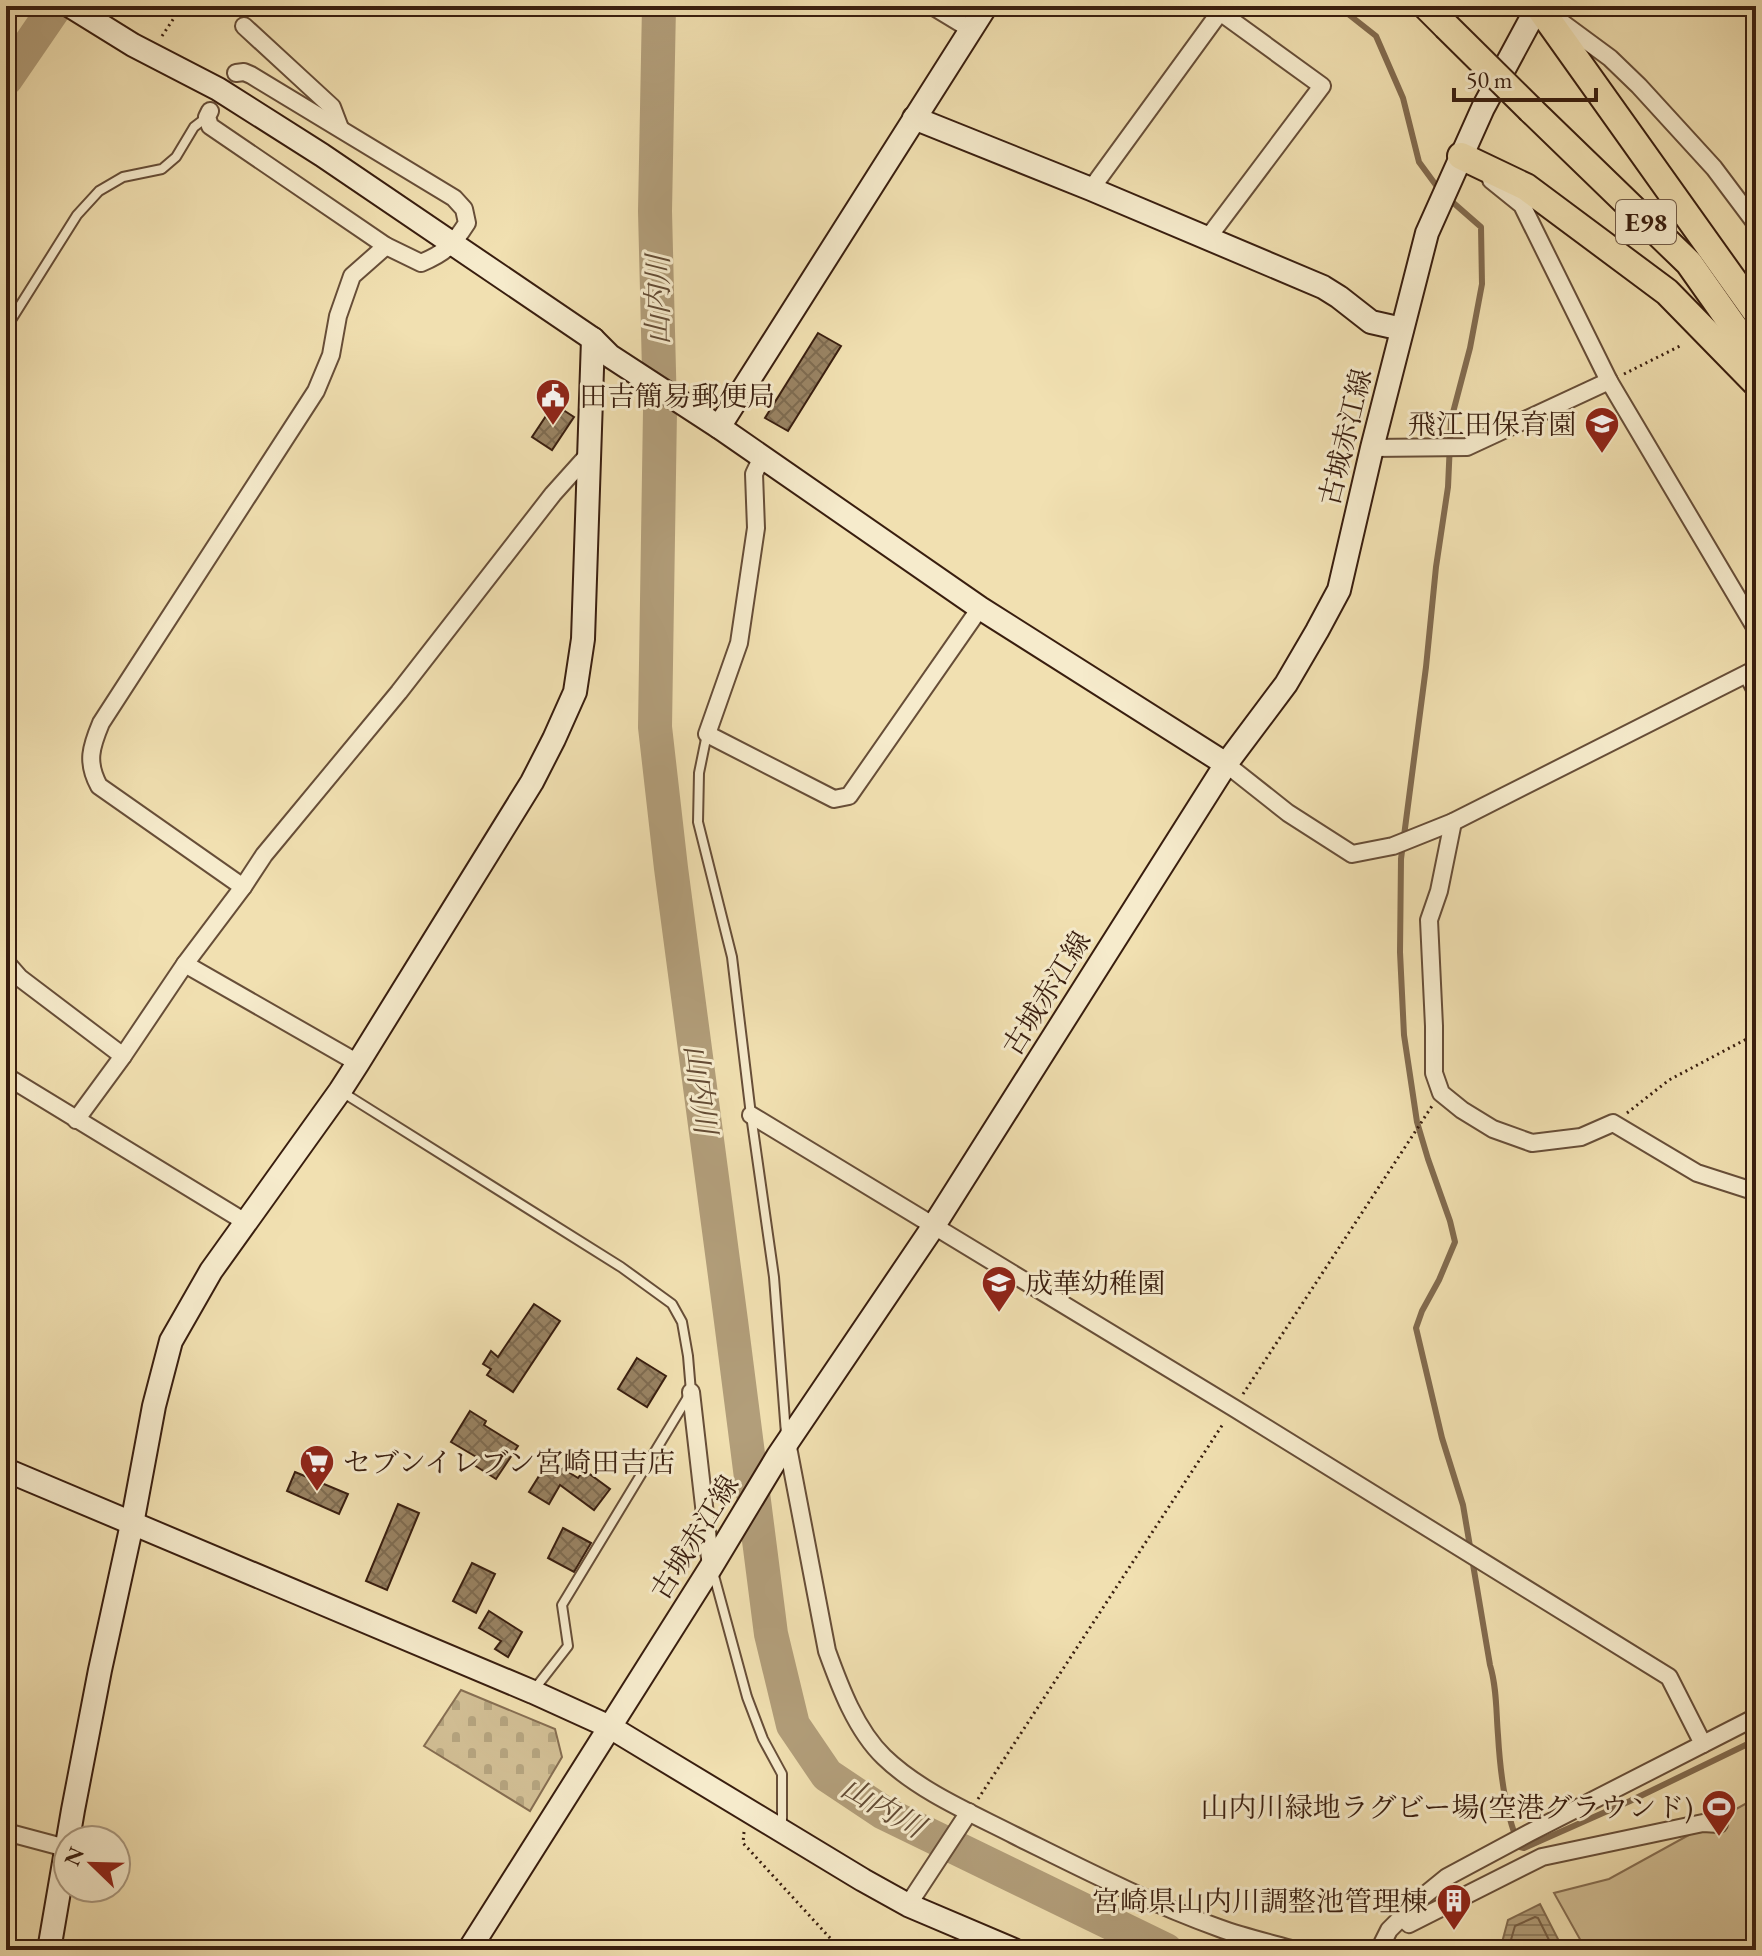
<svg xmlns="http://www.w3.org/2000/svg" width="1762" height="1956" viewBox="0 0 1762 1956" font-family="'EB Garamond','Noto Serif JP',serif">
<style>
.cemetery{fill:url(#cemetery-stones);stroke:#866e52;stroke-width:2}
.pitch{fill:#d2bf95;stroke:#866e52;stroke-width:2}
.water{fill:url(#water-rules);stroke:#826b4f;stroke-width:2}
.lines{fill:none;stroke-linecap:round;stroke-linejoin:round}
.shore{stroke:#765e44;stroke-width:2}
.stream{stroke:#826b4f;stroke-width:6}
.river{stroke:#b29e7a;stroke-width:34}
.building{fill:url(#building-cross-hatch);stroke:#391e0f;stroke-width:2}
.lane-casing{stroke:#674e38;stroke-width:12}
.street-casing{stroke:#674e38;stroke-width:20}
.secondary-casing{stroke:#391e0f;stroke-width:26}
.primary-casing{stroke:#391e0f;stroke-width:30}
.path{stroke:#391e0f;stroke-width:3;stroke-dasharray:2 4;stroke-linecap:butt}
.lane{stroke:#f6ebcc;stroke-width:8}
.street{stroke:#f6ebcc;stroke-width:16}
.secondary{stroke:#f6ebcc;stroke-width:22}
.primary{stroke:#f1e0b1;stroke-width:26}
.primary-bridge-casing{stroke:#391e0f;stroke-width:30;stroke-linecap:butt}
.primary-bridge{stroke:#f1e0b1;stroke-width:26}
.labels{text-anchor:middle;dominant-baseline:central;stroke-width:6;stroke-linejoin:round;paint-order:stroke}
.shield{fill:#f6ebcc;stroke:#725c48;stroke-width:2}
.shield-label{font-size:26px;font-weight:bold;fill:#391e0f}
.poi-label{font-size:28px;fill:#391e0f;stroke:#f6ebcc;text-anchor:start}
.street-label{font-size:28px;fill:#391e0f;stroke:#f6ebcc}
.water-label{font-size:30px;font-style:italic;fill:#634b34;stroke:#f6ebcc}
</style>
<defs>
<pattern id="cemetery-stones" width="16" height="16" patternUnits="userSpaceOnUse" patternTransform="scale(2)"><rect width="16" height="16" fill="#d2bf95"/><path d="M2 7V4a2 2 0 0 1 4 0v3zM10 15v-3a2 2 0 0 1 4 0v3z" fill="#b5a47f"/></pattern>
<pattern id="water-rules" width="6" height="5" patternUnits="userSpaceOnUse" patternTransform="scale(2)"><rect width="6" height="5" fill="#b29e7a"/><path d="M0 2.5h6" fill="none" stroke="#928062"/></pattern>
<pattern id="building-cross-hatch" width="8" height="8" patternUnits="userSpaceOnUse" patternTransform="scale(2)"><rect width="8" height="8" fill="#998363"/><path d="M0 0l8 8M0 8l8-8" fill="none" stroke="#7e6b50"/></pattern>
</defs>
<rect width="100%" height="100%" fill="#f1e0b1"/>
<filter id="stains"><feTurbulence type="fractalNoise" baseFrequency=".0025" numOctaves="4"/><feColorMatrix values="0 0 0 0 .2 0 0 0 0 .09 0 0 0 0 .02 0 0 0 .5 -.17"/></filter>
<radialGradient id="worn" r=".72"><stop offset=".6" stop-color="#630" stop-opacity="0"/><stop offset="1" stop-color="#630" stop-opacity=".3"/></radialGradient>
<path class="cemetery" d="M461 1690 555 1729 562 1757 530 1811 424 1746Z"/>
<path class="pitch" d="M1756 1798V1950H1577L1581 1941 1554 1893 1609 1879Z"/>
<path class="water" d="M1540 1904 1560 1943 1557 1950H1500L1508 1920Z"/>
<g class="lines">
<path class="shore" d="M1508 1950 1515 1926 1535 1917 1538 1918 1550 1942V1950"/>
<g class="stream">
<path d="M1338 6 1376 36 1403 98 1419 162 1441 192"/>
<path d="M1449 199 1481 227 1482 284 1470 348 1451 420 1448 487 1436 567 1426 667 1401 859 1400 952 1404 1035 1417 1122 1428 1159 1450 1221 1455 1242 1439 1280 1422 1311 1416 1328 1442 1438 1463 1505 1490 1665C1497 1688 1496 1712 1498 1735 1500 1770 1505 1815 1520 1847L1524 1848 1630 1801 1756 1740"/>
</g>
<g class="river">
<path d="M659 6 655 211 660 411 655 727 671 868 731 1321 771 1634 793 1725 827 1775 884 1813 1166 1950"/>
<path d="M6 79 56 6"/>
</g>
</g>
<g class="building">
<path d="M818 333 841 346 788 431 765 418Z"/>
<path d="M554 404 574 417 552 450 532 437Z"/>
<path d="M534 1304 560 1321 513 1392 487 1375 491 1369 483 1364 491 1351 498 1357Z"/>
<path d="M637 1358 666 1376 647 1407 618 1389Z"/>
<path d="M470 1411 486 1421 484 1425 518 1446 496 1479 474 1465 478 1458 451 1442Z"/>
<path d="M549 1460 578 1478 584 1470 610 1489 594 1510 560 1485 549 1504 529 1492Z"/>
<path d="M295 1472 348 1494 339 1514 287 1491Z"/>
<path d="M398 1504 419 1513 387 1590 366 1581Z"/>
<path d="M563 1528 591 1543 574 1572 548 1558Z"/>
<path d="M472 1563 495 1574 476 1613 453 1601Z"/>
<path d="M489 1611 522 1632 508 1657 495 1649 501 1641 479 1628Z"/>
</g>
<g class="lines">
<defs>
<g id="lane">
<path d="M6 328 77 215 99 191 123 177 162 169 176 157 194 127 207 117"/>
<path d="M707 734 699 773 698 822 732 957 751 1115 774 1277 786 1434"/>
<path d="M342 1092 621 1267 672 1304 682 1322 688 1356 691 1392 562 1605 568 1646 533 1691"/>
<path d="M713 1572 747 1697 763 1739 782 1774V1826"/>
</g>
<g id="street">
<path d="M932 6 970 29"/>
<path d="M1553 16 1610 58 1639 86 1714 168 1756 224"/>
<path d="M244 26 332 107 340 128"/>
<path d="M210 111 207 117 210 126 386 246 421 263C445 253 453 245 467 223L464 209 454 198 251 75 244 72 236 73"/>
<path d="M1491 180 1522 205 1609 381 1756 629"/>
<path d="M1091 189 1220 12 1322 86 1207 239"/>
<path d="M1372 448 1467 447 1609 381"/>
<path d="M762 457 754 474 756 528 739 643 707 734 834 799 849 796 980 608"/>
<path d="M1747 674 1756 691"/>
<path d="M1226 764 1288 813 1352 854 1393 846 1453 822 1756 669"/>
<path d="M1453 822 1439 891 1429 920 1434 1026V1073L1441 1093 1462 1110 1493 1129 1532 1143 1581 1137 1613 1123 1697 1173 1756 1192"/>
<path d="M243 887 99 786C86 762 91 747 101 723L316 391 331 355 338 316 352 276 386 246"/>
<path d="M6 962 20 978 123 1056"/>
<path d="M185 964 358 1063"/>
<path d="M6 1076 247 1223"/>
<path d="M751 1115 1234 1408 1669 1677 1703 1744"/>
<path d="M76 1120 123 1056 185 964 243 887 264 855 399 692 553 494 588 455"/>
<path d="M691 1392 711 1567"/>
<path d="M787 1442 827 1651C840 1687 856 1730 884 1757 919 1791 971 1813 1014 1835 1081 1868 1149 1903 1219 1928 1243 1937 1270 1943 1295 1950"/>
<path d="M6 1832 66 1848"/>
<path d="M908 1905 969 1812"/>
<path d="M1402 1917 1409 1924 1542 1857 1703 1823 1719 1824"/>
<path d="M1379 1950 1389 1930 1420 1899 1447 1877 1529 1833 1756 1717"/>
</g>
<g id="secondary">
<path d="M70 6 133 45 218 89 322 155 593 339 610 356 719 427 980 608 1226 764"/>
<path d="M914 118 1091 189 1323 287 1339 297 1371 322 1402 329"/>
<path d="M719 427 986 6"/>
<path d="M6 1470 533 1692 610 1727 863 1880 908 1905 1014 1950"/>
<path d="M49 1950 73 1810 100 1670 132 1524 154 1406 171 1341 211 1271 340 1091 358 1063 532 782 554 739 575 692 583 639 593 339"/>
<path d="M469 1950 711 1567 778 1456 933 1227 1226 764 1286 684 1317 631 1339 590 1372 448 1427 233 1483 108 1538 6"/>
</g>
<g id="primary">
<path d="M1426 6 1446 26"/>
<path d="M1538 6 1756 312"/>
<path d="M1531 110 1689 263 1756 358"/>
<path d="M1461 156 1526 187 1667 292 1756 383"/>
</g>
</defs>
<use href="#lane" class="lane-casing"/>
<use href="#street" class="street-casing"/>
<use href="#secondary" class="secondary-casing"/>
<use href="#primary" class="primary-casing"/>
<g class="path">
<path d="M162 36 182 6"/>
<path d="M1624 374 1682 345"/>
<path d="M1627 1113 1669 1080 1756 1034"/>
<path d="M1243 1394 1432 1106"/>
<path d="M978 1799 1223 1424"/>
<path d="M744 1832 743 1843 841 1950"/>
</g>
<use href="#lane" class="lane"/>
<use href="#street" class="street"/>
<use href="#secondary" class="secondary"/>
<use href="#primary" class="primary"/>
<defs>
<path id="primary-bridge" d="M1446 26 1531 110"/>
</defs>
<use href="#primary-bridge" class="primary-bridge-casing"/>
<use href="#primary-bridge" class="primary-bridge"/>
</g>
<defs>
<symbol id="civic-pin" viewBox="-11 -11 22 30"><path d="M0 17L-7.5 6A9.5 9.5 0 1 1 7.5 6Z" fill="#8f2418" stroke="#f6ebcc"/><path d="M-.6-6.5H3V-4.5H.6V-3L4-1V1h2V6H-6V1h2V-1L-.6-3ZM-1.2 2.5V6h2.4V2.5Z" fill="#fff"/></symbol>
<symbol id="school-pin" viewBox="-11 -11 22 30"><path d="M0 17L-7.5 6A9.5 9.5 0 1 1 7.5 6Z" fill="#8f2418" stroke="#f6ebcc"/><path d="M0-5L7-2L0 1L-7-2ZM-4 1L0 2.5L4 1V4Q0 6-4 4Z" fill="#fff"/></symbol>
<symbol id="supermarket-pin" viewBox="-11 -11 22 30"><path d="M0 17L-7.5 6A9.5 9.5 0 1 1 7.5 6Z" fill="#8f2418" stroke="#f6ebcc"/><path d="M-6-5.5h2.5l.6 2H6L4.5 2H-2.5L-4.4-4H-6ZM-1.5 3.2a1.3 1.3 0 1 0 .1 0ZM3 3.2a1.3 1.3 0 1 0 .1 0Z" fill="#fff"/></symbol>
<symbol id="stadium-pin" viewBox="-11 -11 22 30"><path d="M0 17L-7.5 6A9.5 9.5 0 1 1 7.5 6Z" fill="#8f2418" stroke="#f6ebcc"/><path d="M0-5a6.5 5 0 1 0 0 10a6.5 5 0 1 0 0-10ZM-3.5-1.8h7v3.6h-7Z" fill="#fff"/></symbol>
<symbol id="building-pin" viewBox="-11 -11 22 30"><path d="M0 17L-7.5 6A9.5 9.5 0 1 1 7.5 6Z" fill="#8f2418" stroke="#f6ebcc"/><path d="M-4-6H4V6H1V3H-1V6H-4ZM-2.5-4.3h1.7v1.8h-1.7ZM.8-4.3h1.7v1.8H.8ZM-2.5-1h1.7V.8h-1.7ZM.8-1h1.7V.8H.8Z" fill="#fff"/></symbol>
</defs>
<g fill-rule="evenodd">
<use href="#civic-pin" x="533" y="376" width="40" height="54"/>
<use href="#school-pin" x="1582" y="404" width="40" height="54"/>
<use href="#school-pin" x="979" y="1263" width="40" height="54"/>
<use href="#supermarket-pin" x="297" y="1442" width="40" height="54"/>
<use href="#stadium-pin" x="1699" y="1787" width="40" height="54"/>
<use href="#building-pin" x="1434" y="1881" width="40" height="54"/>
</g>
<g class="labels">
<rect class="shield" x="1616" y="200" width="60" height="44" rx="6"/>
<g class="shield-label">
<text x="1646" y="222">E98</text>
</g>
<g class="poi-label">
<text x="579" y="396">田吉簡易郵便局</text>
<text x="1576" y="424" text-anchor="end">飛江田保育園</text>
<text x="1025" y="1283">成華幼稚園</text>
<text x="343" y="1462">セブンイレブン宮崎田吉店</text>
<text x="1693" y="1807" text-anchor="end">山内川緑地ラグビー場(空港グラウンド)</text>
<text x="1428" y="1901" text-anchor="end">宮崎県山内川調整池管理棟</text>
</g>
<g class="street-label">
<text transform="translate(1345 437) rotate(-76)">古城赤江線</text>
<text transform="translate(1046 993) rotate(-58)">古城赤江線</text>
<text transform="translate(694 1537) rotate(-58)">古城赤江線</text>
</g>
<g class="water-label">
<text transform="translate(657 300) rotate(-90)">山内川</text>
<text transform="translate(701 1089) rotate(83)">山内川</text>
<text transform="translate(883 1807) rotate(30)">山内川</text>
</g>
</g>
<rect width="1762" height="1956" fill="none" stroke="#f1e0b1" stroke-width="32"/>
<rect x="8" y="8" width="1746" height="1940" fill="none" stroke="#391e0f" stroke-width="4"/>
<rect x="16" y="16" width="1730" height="1924" fill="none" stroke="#391e0f" stroke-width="2"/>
<g transform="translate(92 1864) rotate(293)"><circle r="38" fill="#f6ebcc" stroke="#aa9980" stroke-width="2"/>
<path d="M0-6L14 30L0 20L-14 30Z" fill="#8f2418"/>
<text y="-12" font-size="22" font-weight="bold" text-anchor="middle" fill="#391e0f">N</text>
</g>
<path d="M1454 88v12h142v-12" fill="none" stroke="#391e0f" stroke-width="4"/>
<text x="1466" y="88" font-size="24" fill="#391e0f" stroke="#f6ebcc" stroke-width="6" paint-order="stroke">50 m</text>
<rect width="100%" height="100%" filter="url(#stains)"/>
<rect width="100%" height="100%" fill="url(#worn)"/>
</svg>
